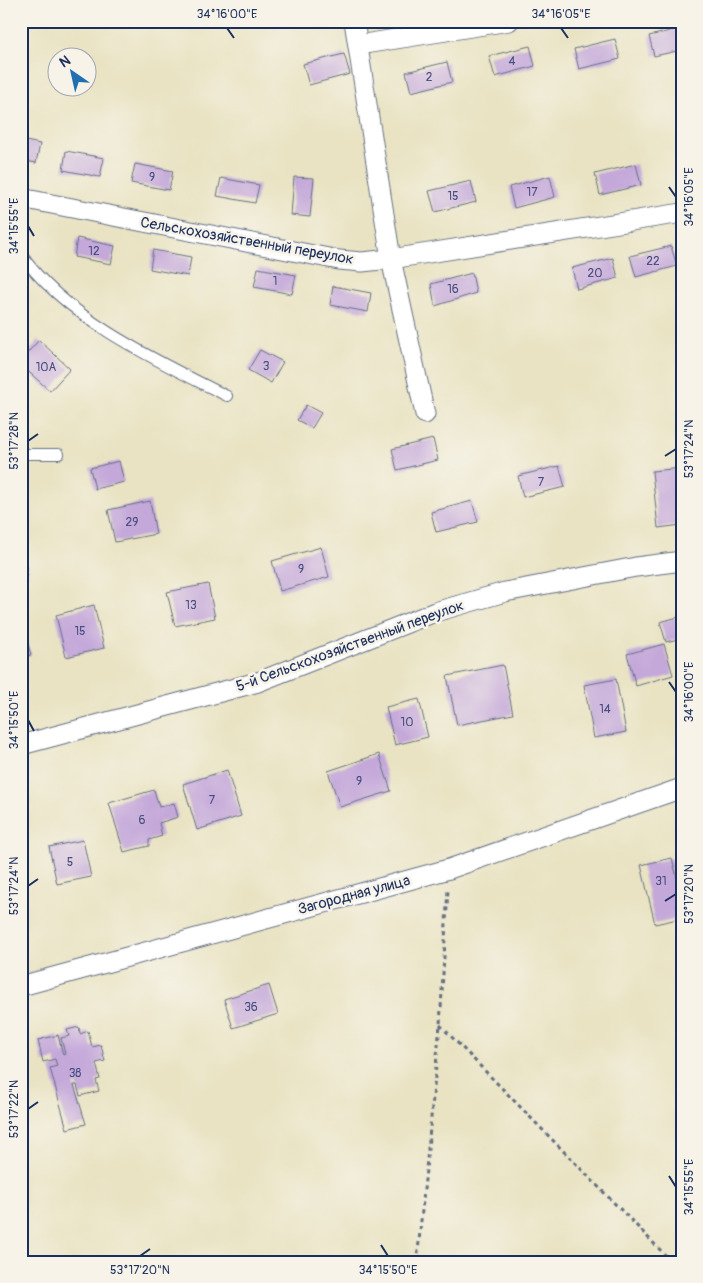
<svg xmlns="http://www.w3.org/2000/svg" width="703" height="1283" viewBox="0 0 703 1283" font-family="Pangolin,sans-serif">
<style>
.building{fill:#c4a8da}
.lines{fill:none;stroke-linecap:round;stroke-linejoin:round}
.lane-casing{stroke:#636e81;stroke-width:12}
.street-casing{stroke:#636e81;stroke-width:21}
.path{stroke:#636e81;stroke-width:3;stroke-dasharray:4 4;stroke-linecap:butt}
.lane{stroke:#fff;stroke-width:10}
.street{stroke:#fff;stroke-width:19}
.ticks{fill:none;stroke:#1b2f5e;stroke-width:2}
.labels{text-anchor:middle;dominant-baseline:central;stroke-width:5;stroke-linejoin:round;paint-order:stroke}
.number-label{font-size:12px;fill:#454d7d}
.street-label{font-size:15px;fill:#1b2f5e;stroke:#f7f3e8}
.neatline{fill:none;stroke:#1b2f5e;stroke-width:2}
.ticks-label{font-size:12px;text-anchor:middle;fill:#1b2f5e}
</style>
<rect width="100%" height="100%" fill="#f7f3e8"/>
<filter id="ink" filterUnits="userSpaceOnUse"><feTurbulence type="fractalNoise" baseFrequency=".02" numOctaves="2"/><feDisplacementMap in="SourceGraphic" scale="10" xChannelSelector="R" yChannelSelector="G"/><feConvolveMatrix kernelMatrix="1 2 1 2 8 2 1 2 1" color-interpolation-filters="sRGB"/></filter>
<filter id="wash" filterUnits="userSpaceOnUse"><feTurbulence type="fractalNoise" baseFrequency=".0096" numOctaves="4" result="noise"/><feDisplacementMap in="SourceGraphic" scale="20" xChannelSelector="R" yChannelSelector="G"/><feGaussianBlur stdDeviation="1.12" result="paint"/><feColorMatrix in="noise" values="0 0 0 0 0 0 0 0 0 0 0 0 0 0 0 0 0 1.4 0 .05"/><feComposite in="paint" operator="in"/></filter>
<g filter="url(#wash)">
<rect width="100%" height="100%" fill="#e9e3c3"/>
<g id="blocks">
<g class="building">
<path d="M682 28V50L654 56 649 36Z"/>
<path d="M615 39 620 59 579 69 574 49Z"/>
<path d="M530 46 535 66 495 77 489 56Z"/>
<path d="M344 54 350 74 309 85 303 64Z"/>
<path d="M447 62 452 82 411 92 406 72Z"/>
<path d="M21 140 40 144 36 163 21 160Z"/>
<path d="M66 151 104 158 100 177 63 170Z"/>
<path d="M135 164 173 171 169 190 131 183Z"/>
<path d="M636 164 641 185 600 195 595 174Z"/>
<path d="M550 176 555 197 514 208 509 187Z"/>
<path d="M294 177 314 178 310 217 291 215Z"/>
<path d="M221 178 259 185 255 203 217 196Z"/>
<path d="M471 181 476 202 435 212 429 191Z"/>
<path d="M77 238 115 246 111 264 74 257Z"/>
<path d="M671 246 677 266 636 277 630 256Z"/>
<path d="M153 250 191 257 188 276 150 269Z"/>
<path d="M613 258 618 278 577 289 572 268Z"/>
<path d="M258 268 296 275 292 294 254 287Z"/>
<path d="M472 273 476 293 435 306 431 284Z"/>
<path d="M333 286 371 293 368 312 330 305Z"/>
<path d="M39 340 70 369 50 391 21 365V360Z"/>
<path d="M260 350 283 362 271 383 248 370Z"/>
<path d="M306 405 321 413 312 428 297 420Z"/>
<path d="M433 439 438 460 397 470 392 449Z"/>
<path d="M119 461 124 482 95 489 90 468Z"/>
<path d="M559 466 565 487 523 497 518 476Z"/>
<path d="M682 468V525L658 528 652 471Z"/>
<path d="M150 501 156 534 115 542 108 510Z"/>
<path d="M472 501 478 522 436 532 431 512Z"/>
<path d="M22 540 28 576 21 577V541Z"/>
<path d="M321 547 329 577 280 591 272 561Z"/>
<path d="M208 584 215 618 175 626 167 592Z"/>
<path d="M94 605 104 648 66 657 56 615Z"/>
<path d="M682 616V638L666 642 660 622Z"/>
<path d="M21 618 31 655 21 657Z"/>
<path d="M664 644 673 675 636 686 627 654Z"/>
<path d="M503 665 513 714 457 725 447 676Z"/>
<path d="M616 679 626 732 594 738 584 685Z"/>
<path d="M419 699 428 737 395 745 386 707Z"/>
<path d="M379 754 391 791 340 807 328 771Z"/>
<path d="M227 770 241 816 197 830 183 784Z"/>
<path d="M154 790 159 807 174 803 178 817 159 823 162 836 149 840V846L124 852 109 803Z"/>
<path d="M83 840 91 877 57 884 49 847Z"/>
<path d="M672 858 682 897V918L655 924 641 865Z"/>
<path d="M269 985 278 1014 233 1028 224 999Z"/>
<path d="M79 1027 80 1034 88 1031 92 1047 101 1045 105 1061 96 1063 100 1079 96 1080 99 1091 80 1096 77 1085H74L86 1124 67 1129 50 1068 57 1066 55 1059 43 1062 38 1040 58 1035 63 1055 65 1054 61 1038 69 1036 67 1030Z"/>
</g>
</g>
</g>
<g filter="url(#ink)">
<use href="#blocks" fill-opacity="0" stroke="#636e81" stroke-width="1"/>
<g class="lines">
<defs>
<g id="lane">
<path d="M21 254C65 318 159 362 227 396"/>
<path d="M21 454H59"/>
</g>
<g id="street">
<path d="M354 21 391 259 425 414"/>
<path d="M358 45 509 21"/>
<path d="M21 198 339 260 362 262 391 259 682 213"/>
<path d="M21 745 258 682 435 612 505 592 636 567 682 561"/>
<path d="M21 986 449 869 682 788"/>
</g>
</defs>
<use href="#lane" class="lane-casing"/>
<use href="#street" class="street-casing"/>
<g class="path">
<path d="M440 1025 672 1262"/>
<path d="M417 1262 440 1025 448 889"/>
</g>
<use href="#lane" class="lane"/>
<use href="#street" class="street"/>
</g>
</g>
<path class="ticks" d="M227 28 234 38M561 28 568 38M669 187 676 197M28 226 34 236M28 441 38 434M665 456 676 449M669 682 676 692M28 720 34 731M28 886 38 879M665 901 676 894M28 1109 38 1102M669 1176 676 1187M381 1245 388 1256M140 1256 150 1249"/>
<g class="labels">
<g class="number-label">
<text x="512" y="61">4</text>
<text x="429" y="77">2</text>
<text x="152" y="177">9</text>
<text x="532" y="192">17</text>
<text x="453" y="196">15</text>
<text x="94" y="251">12</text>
<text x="653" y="261">22</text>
<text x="595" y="273">20</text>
<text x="275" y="281">1</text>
<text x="453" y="289">16</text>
<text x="266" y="366">3</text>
<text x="46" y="367">10А</text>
<text x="541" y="482">7</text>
<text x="132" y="522">29</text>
<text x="301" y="569">9</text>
<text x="191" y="605">13</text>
<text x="80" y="631">15</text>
<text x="605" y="709">14</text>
<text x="407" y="722">10</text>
<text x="359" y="781">9</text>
<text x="212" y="800">7</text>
<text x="142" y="820">6</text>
<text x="70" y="862">5</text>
<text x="661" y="881">31</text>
<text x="251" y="1007">36</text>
<text x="75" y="1073">38</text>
</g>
<g class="street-label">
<text transform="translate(247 241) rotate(10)">Сельскохозяйственный переулок</text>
<text transform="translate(350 646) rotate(-20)">5-й Сельскохозяйственный переулок</text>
<text transform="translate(354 895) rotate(-15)">Загородная улица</text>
</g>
</g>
<rect width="703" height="1283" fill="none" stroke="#f7f3e8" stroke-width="55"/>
<g transform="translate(72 72) rotate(326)"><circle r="24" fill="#f7f3e8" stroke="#9fa5b1"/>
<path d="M0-4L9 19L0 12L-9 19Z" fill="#1f6fb2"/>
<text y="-8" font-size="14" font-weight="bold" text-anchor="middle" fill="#1b2f5e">N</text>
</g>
<rect x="28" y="28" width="648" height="1228" class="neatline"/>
<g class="ticks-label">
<text x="227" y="18">34°16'00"E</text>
<text x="561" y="18">34°16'05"E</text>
<text transform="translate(689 197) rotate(-90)" y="4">34°16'05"E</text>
<text transform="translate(14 226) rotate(-90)" y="4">34°15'55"E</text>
<text transform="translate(14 441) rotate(-90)" y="4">53°17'28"N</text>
<text transform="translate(689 449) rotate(-90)" y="4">53°17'24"N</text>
<text transform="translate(689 692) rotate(-90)" y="4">34°16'00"E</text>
<text transform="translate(14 720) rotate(-90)" y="4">34°15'50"E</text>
<text transform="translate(14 886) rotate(-90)" y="4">53°17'24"N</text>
<text transform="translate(689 894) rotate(-90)" y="4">53°17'20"N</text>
<text transform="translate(14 1109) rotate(-90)" y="4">53°17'22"N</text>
<text transform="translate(689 1187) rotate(-90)" y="4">34°15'55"E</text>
<text x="140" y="1274">53°17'20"N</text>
<text x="388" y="1274">34°15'50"E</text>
</g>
</svg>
